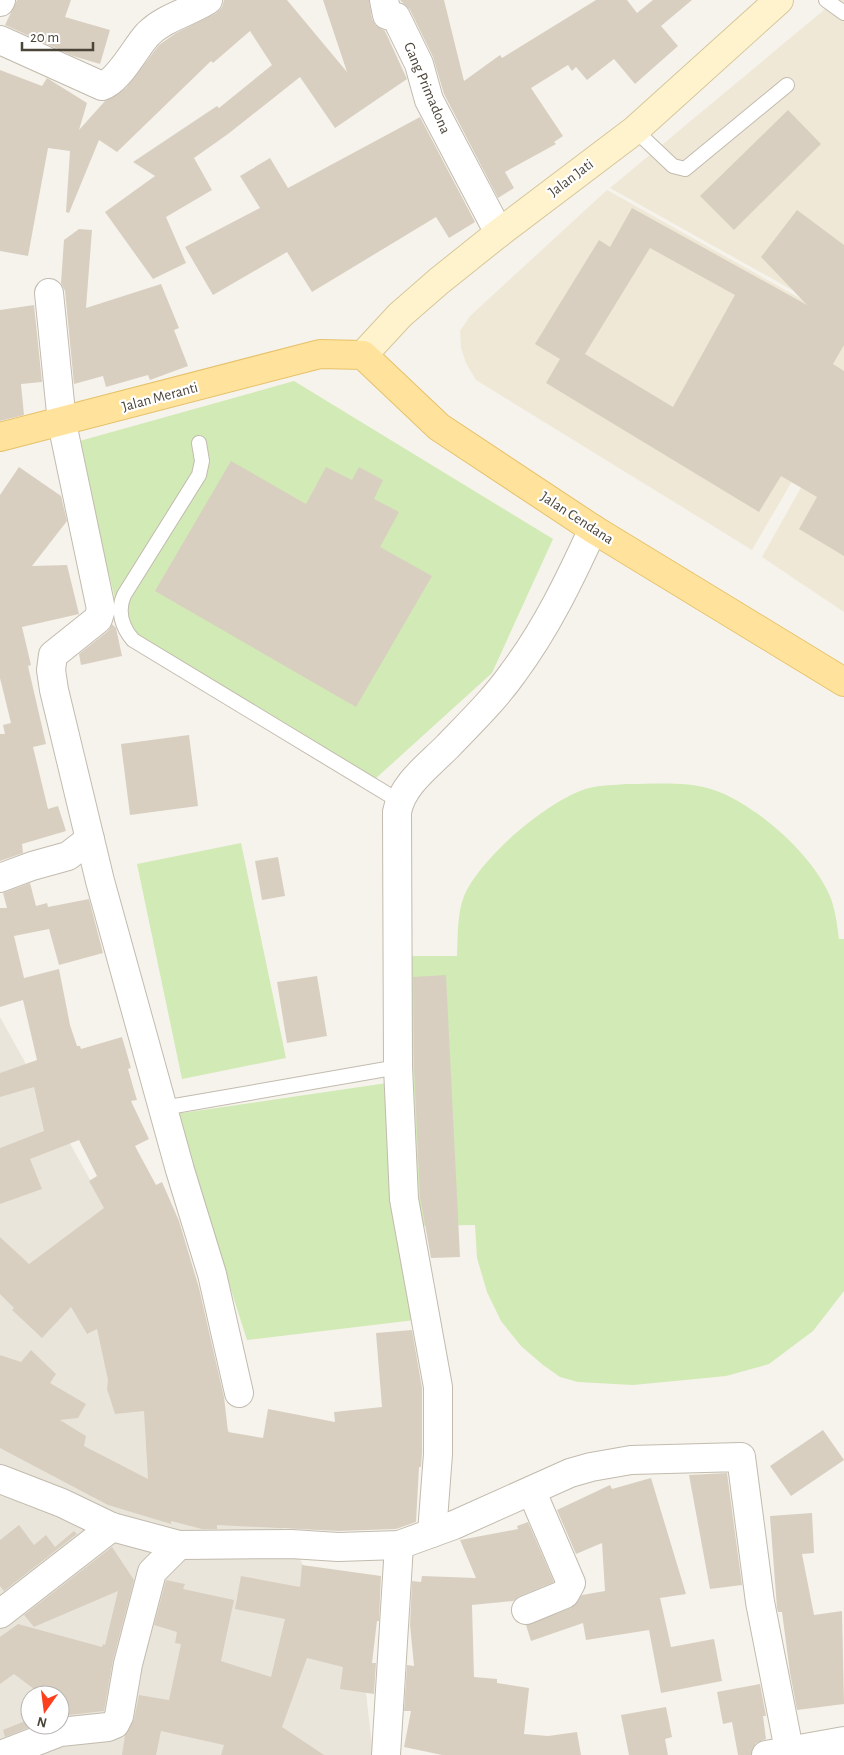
<svg xmlns="http://www.w3.org/2000/svg" width="844" height="1755" viewBox="0 0 844 1755" font-family="'Alegreya Sans',sans-serif">
<style>
.residential{fill:#eae5da;fill-rule:evenodd}
.education{fill:#efe8d6}
.green{fill:#d2eab5}
.building{fill:#d8cfc1;fill-rule:evenodd}
.lines{fill:none;stroke-linecap:round;stroke-linejoin:round}
.lane-casing{stroke:#c2bbae;stroke-width:16}
.street-casing{stroke:#c2bbae;stroke-width:30}
.secondary-casing{stroke:#d6c79b;stroke-width:30}
.primary-casing{stroke:#e6c16a;stroke-width:30}
.lane{stroke:#fff;stroke-width:14}
.street{stroke:#fff;stroke-width:28}
.secondary{stroke:#fff3cd;stroke-width:28}
.primary{stroke:#ffe39c;stroke-width:28}
.labels{text-anchor:middle;dominant-baseline:central;stroke-width:4.5;stroke-linejoin:round;paint-order:stroke}
.street-label{font-size:15px;fill:#4b4439;stroke:#fff}
</style>
<rect width="100%" height="100%" fill="#f6f3ec"/>
<path class="residential" d="M0 1017 364 1675 373 1755H0ZM30 1695H60V1725H30Z"/>
<g class="education">
<path d="M836 0H844V319L610 188Z"/>
<path d="M607 190 844 323V392L752 550 476 380 466 363 461 348 460 331 470 316Z"/>
<path d="M844 411V612L762 557Z"/>
</g>
<g class="green">
<path d="M294 381 553 539 492 673 374 780 123 631 76 442Z"/>
<path d="M627 784C654 784 685 781 711 789 753 802 811 853 829 894 835 907 837 924 839 939H844V1291L813 1331 769 1364 726 1376 675 1381 633 1385 578 1382 560 1377 543 1365 521 1346 501 1321 487 1292 477 1258 475 1225 420 1226 408 956H457C458 936 457 914 464 896 480 858 549 799 589 788 601 785 615 785 627 784Z"/>
<path d="M241 843 286 1058 182 1079 137 864Z"/>
<path d="M387 1083 415 1320 247 1340 175 1114Z"/>
</g>
<g class="building">
<path d="M17 0H71L65 17 110 30 100 64 73 56 5 25Z"/>
<path d="M224 0H287L347 72 323 0H369L372 19 376 26 385 31 407 79 335 128 300 77 228 134 194 158 212 190 166 217 186 263 153 279 105 212 155 176 133 162 217 106 219 108 272 65 250 31 213 63 211 61 117 152 99 140 69 213 66 212 70 151 48 148 28 256 0 251V70L42 86 47 78 87 103 79 130 105 101 126 88 159 45 176 33 216 13 222 7Z"/>
<path d="M400 0H444L464 81 500 55 502 58 596 0H627L637 13 653 0H692L661 26 678 46 635 84 614 59 587 80 576 67 572 71 568 65 531 88 563 136 554 142 556 144 505 172 514 188 498 198 444 94 433 57 410 10Z"/>
<path d="M788 110 821 144 734 230 700 196Z"/>
<path d="M420 117 475 222 449 238 436 217 312 292 287 252 213 295 185 247 260 208 240 176 270 158 288 188Z"/>
<path d="M632 208 807 305 761 257 797 210 844 245V345L833 364 844 371V556L799 529 817 497 781 476 759 512 546 383 560 359 535 344 599 240 610 247ZM650 248 735 295 673 407 585 354Z"/>
<path d="M79 229 92 230 86 308 161 284 179 328 174 330 188 366 150 380 148 375 106 387 103 376 74 384 65 291 61 283 64 240Z"/>
<path d="M34 305 42 382 21 384 24 415 0 421V310Z"/>
<path d="M231 461 306 504 326 467 352 480 359 467 383 480 374 499 399 512 380 547 432 576 356 707 155 591Z"/>
<path d="M19 467 61 496 67 521 32 566 67 565 79 614 22 627 31 665 28 666 46 744 33 747 48 809 58 806 66 831 22 844 23 853 0 861V734H5L3 725 11 723 0 678V495Z"/>
<path d="M112 624 116 628 122 656 81 665 79 654 108 631Z"/>
<path d="M189 735 198 806 130 815 121 744Z"/>
<path d="M278 857 285 896 262 900 255 861Z"/>
<path d="M30 883 36 906 47 903 48 907 89 899 103 953 59 965 49 929 14 936 24 978 59 969 70 1025 77 1046H80L81 1049 122 1037 131 1068 128 1069 137 1100 131 1101 149 1139 135 1146 156 1185 162 1182 179 1221 199 1288 224 1397 228 1432 263 1438 268 1409 335 1422 334 1412 382 1407 376 1333 412 1330 422 1388V1453L421 1467H419L416 1522 396 1529 338 1531 217 1525V1529H202L171 1521V1524L108 1505 0 1448V1355L21 1362 31 1350 56 1374 50 1383 86 1404 78 1418 60 1420 86 1436 84 1446 148 1479 144 1411 115 1414 107 1389 108 1380 97 1329 87 1334 71 1307 42 1338 12 1310 14 1308 0 1294V1237L29 1264 104 1208 89 1181 97 1176 79 1140 30 1159 42 1189 0 1204V1148L44 1131 34 1087 0 1097V1073L37 1060 23 1000 0 1007V908H7L3 893Z"/>
<path d="M446 975 460 1257 431 1258 420 1197 414 1067 413 977Z"/>
<path d="M317 976 327 1036 287 1043 277 982Z"/>
<path d="M823 1430 844 1460 791 1496 770 1466Z"/>
<path d="M727 1473 742 1585 710 1589 689 1475Z"/>
<path d="M651 1478 686 1594 660 1598 671 1647 714 1639 722 1681 661 1693 649 1630 586 1640 583 1623 531 1641 526 1625 571 1608 582 1595 605 1591 602 1543 576 1554 557 1510 610 1485 612 1489Z"/>
<path d="M812 1513 814 1553 802 1554 814 1615 842 1611 844 1704 797 1710 790 1673 782 1612H778L777 1608 770 1516Z"/>
<path d="M528 1522 554 1582 520 1596 513 1601 472 1605 474 1677 497 1679V1683L529 1688 524 1734 548 1736 577 1732 581 1755H442L404 1747 411 1711H404L407 1665 414 1666 410 1625 412 1581 421 1582 422 1576 476 1578 460 1540 518 1529 517 1526Z"/>
<path d="M19 1525 34 1545 46 1535 55 1547 74 1531 77 1534 4 1591 0 1586V1540Z"/>
<path d="M112 1547 134 1580 113 1660 104 1711 60 1716V1695H42L14 1674 0 1684V1637L18 1624 102 1647 103 1644 105 1645 118 1591 34 1627 24 1615Z"/>
<path d="M302 1565 381 1576 379 1621H377L372 1663H376L374 1694 340 1689 343 1667 307 1658 282 1727 324 1755H221L224 1745 161 1731 156 1755H122L125 1735 134 1719 139 1695 169 1700 181 1644 175 1643 177 1632 154 1625 166 1580 185 1584 183 1589 234 1600 221 1661 271 1677 285 1619 235 1609 241 1576 300 1587Z"/>
<path d="M760 1684 766 1716H763L766 1739 756 1743 751 1755H738L732 1722 723 1724 717 1692Z"/>
<path d="M666 1707 672 1737 665 1739 668 1755H629L621 1715Z"/>
<path d="M30 1719V1725H35L5 1737 3 1730Z"/>
</g>
<g class="lines">
<defs>
<g id="lane">
<path d="M826 0 844 13"/>
<path d="M635 130 673 166 685 169 787 85"/>
<path d="M199 443 202 461 199 475 124 595C117 611 122 627 133 640L399 801"/>
<path d="M163 1108 398 1067"/>
</g>
<g id="street">
<path d="M384 0 387 15 396 17 419 64 429 100 499 233"/>
<path d="M0 2 1 0"/>
<path d="M0 40 102 86C119 81 135 48 148 34 165 17 188 13 208 0"/>
<path d="M49 293 62 423 101 609 98 619 53 655 51 670 54 690 100 881 180 1170 212 1274 239 1393"/>
<path d="M0 878 32 866 68 856 90 839"/>
<path d="M0 1479 62 1503 112 1527 179 1545 291 1544 338 1547 399 1545 432 1533 438 1454V1387L404 1199 398 1067 397 812C402 785 428 766 447 747 470 723 494 700 513 673 546 629 570 579 593 529"/>
<path d="M432 1533 454 1525 570 1473 591 1467 631 1460 741 1457 760 1602 790 1755"/>
<path d="M526 1610 565 1594 571 1583 532 1492"/>
<path d="M0 1614 112 1527"/>
<path d="M1 1755 60 1732 108 1727 115 1724 119 1716 128 1664 152 1572 179 1545"/>
<path d="M386 1755 399 1545"/>
<path d="M766 1755 844 1741"/>
</g>
<path id="secondary" d="M363 355 400 315 439 281 499 233 635 130 779 0"/>
<path id="primary" d="M0 437 320 354 363 355 439 427 593 529 844 682"/>
</defs>
<use href="#lane" class="lane-casing"/>
<use href="#street" class="street-casing"/>
<use href="#secondary" class="secondary-casing"/>
<use href="#primary" class="primary-casing"/>
<use href="#lane" class="lane"/>
<use href="#street" class="street"/>
<use href="#secondary" class="secondary"/>
<use href="#primary" class="primary"/>
</g>
<g class="labels">
<g class="street-label">
<text transform="translate(427 88) rotate(67)">Gang Primadona</text>
<text transform="translate(571 178) rotate(-37)">Jalan Jati</text>
<text transform="translate(160 397) rotate(-15)">Jalan Meranti</text>
<text transform="translate(577 518) rotate(33)">Jalan Cendana</text>
</g>
</g>
<g transform="translate(45 1710) rotate(194)"><circle r="24" fill="#ffffff" stroke="#b7b4b0"/>
<path d="M0-4L9 19L0 12L-9 19Z" fill="#fc3f1d"/>
<text y="-8" font-size="14" font-weight="bold" text-anchor="middle" fill="#4b4439">N</text>
</g>
<path d="M22 42v8h71v-8" fill="none" stroke="#4b4439" stroke-width="2.5"/>
<text x="30" y="42" font-size="15" fill="#4b4439" stroke="#ffffff" stroke-width="4" paint-order="stroke">20 m</text>
</svg>
